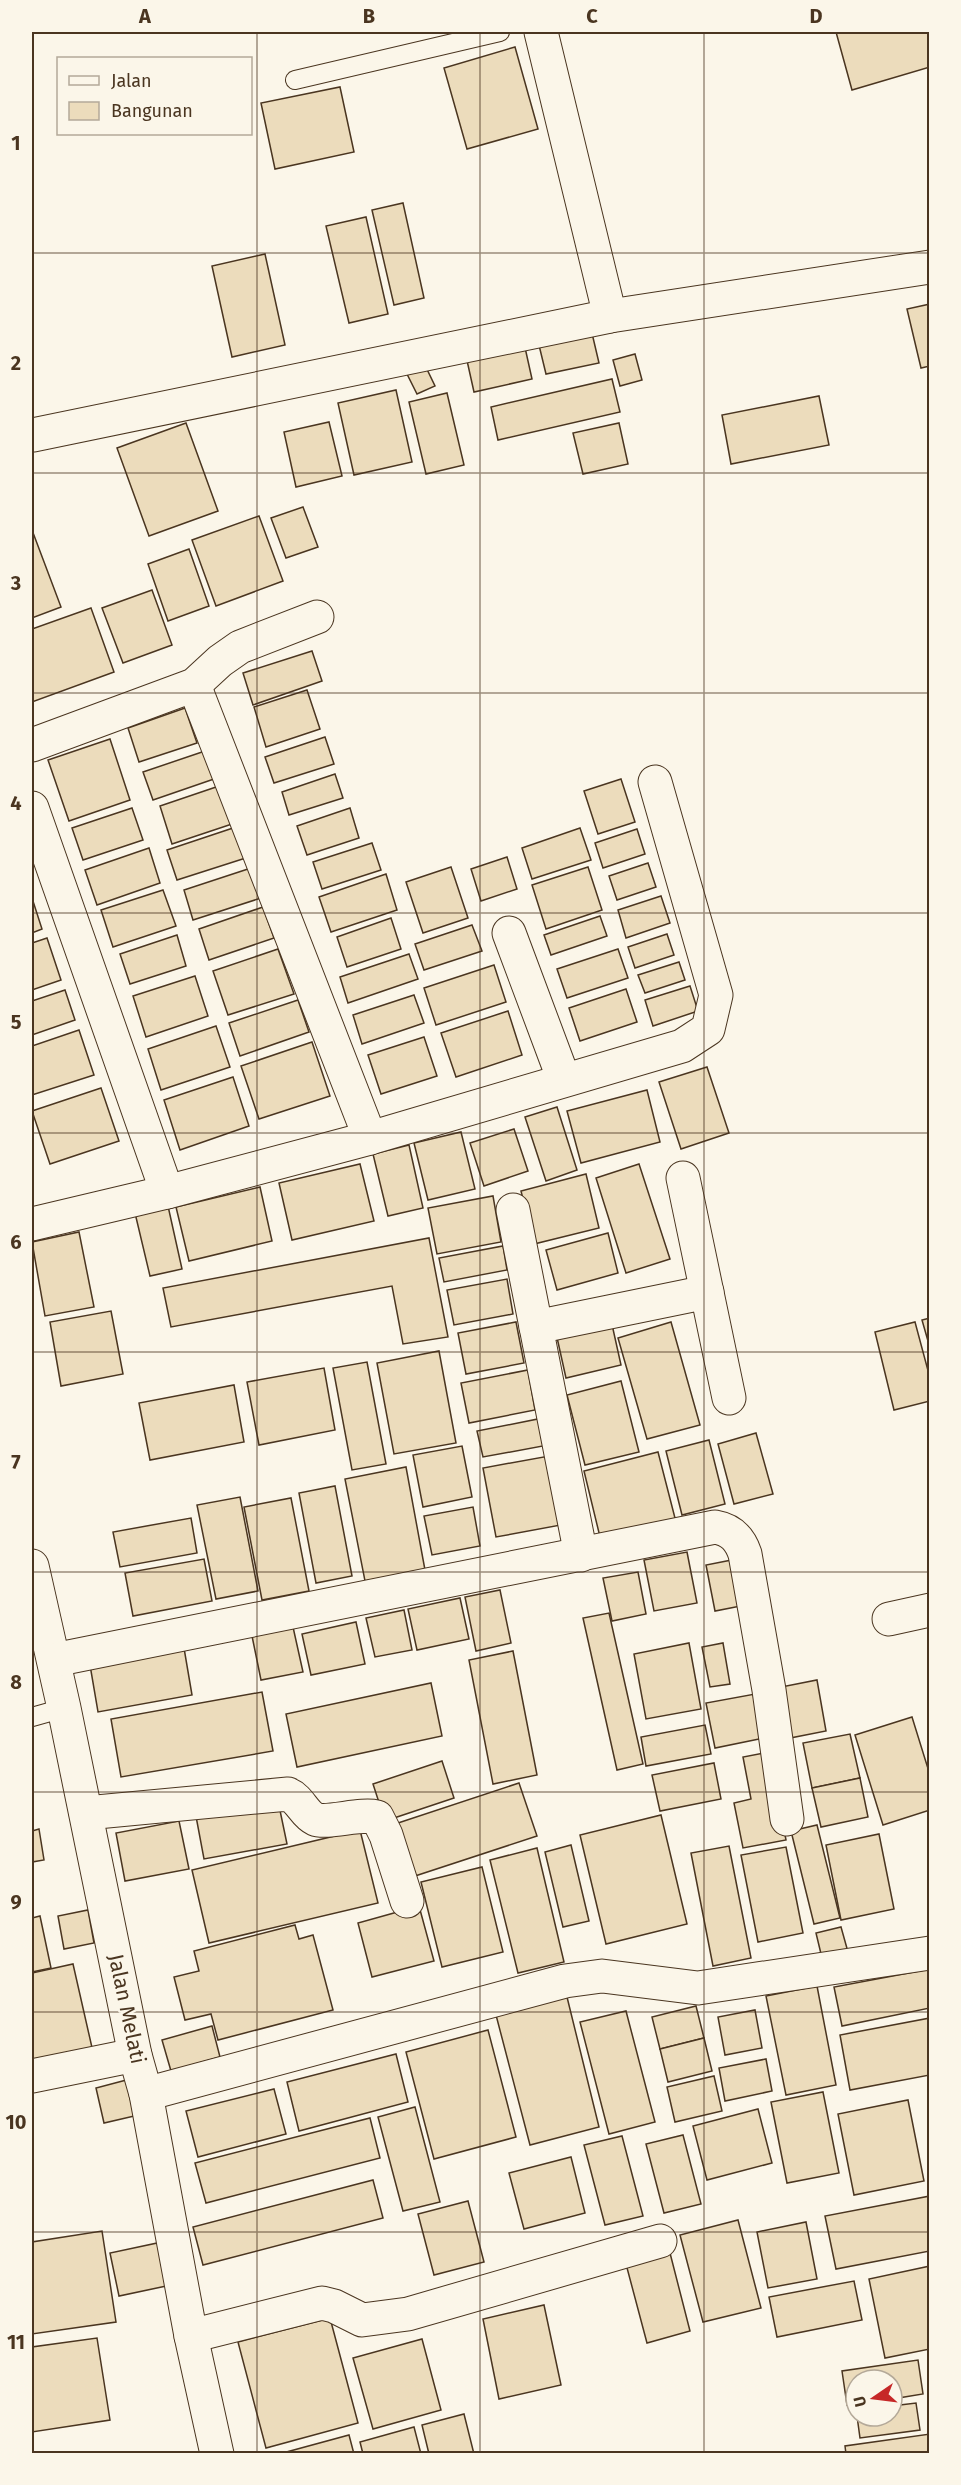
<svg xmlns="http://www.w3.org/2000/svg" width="961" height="2485" viewBox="0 0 961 2485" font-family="'Fira Sans',sans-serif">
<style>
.building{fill:#ecdcbc;stroke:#4a3520;stroke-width:1.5}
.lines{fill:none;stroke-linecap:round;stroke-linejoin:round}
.service-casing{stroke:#4a3520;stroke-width:20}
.minor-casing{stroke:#4a3520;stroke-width:35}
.service{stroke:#fbf6e9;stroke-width:18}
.minor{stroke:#fbf6e9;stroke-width:33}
.grid{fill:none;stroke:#4a3520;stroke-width:1.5;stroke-opacity:0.55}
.labels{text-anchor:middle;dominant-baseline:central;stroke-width:4.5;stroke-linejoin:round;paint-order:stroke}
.street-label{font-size:21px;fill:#4a3520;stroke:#fbf6e9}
.neatline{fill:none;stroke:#4a3520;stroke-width:2}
.grid-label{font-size:20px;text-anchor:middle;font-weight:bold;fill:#4a3520}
</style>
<rect width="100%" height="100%" fill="#fbf6e9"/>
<g class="building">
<path d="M836 32H930V67L852 90Z"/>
<path d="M515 47 538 129 467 149 444 68Z"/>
<path d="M340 87 354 152 275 169 261 103Z"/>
<path d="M403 203 424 298 394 305 372 210Z"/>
<path d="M366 217 388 314 349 323 326 226Z"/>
<path d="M265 254 285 345 232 357 212 266Z"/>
<path d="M930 304V366L921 368 907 309Z"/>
<path d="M591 329 599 363 546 374 538 341Z"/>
<path d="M524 343 532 379 474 392 466 356Z"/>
<path d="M635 354 642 380 620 386 613 360Z"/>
<path d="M422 359 435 386 417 394 404 368Z"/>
<path d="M612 379 620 412 498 440 491 407Z"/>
<path d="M396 390 412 462 354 475 338 403Z"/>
<path d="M447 393 464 465 426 474 409 402Z"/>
<path d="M819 396 829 445 731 464 722 415Z"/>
<path d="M329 422 342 476 296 487 284 432Z"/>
<path d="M186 423 218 511 149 536 117 448Z"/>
<path d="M619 423 628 464 583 474 573 433Z"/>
<path d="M303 507 318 547 286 558 271 518Z"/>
<path d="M259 516 283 581 216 606 192 540Z"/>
<path d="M32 530 61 607 32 618Z"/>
<path d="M189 549 209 606 168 621 148 564Z"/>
<path d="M152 590 172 645 123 663 102 608Z"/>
<path d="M91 608 114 672 32 702V629Z"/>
<path d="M312 651 322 681 253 705 243 673Z"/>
<path d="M307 690 320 729 266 747 254 707Z"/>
<path d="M185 708 197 743 139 762 128 728Z"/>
<path d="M325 737 334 764 274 783 265 757Z"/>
<path d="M110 739 130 800 69 821 48 760Z"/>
<path d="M205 751 214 779 153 800 143 772Z"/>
<path d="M335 774 343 798 289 815 282 792Z"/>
<path d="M621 779 635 822 598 834 584 791Z"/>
<path d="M222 785 235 823 172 844 160 806Z"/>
<path d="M132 808 143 840 83 860 72 828Z"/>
<path d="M350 808 359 838 307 855 297 826Z"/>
<path d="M242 825 252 856 177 880 167 850Z"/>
<path d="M580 828 591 860 532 879 522 848Z"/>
<path d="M637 829 645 854 603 868 595 843Z"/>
<path d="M372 843 381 870 322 889 313 862Z"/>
<path d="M149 848 160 883 97 905 85 870Z"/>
<path d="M507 857 517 889 481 901 471 869Z"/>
<path d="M648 863 656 887 617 900 609 876Z"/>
<path d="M451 867 468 918 423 933 406 882Z"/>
<path d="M588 867 602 910 546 929 532 885Z"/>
<path d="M251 868 261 898 193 920 184 890Z"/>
<path d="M386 874 397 910 331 932 319 897Z"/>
<path d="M163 890 176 926 113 947 101 910Z"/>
<path d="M661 896 670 923 626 938 618 910Z"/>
<path d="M32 898 42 929 32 933Z"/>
<path d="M263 907 274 938 209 960 199 929Z"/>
<path d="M600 916 607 936 551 955 544 935Z"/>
<path d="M391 918 401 949 347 967 337 937Z"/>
<path d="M472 925 482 951 424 970 415 944Z"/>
<path d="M667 934 674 955 635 968 628 947Z"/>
<path d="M177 935 186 966 130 984 120 954Z"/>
<path d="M47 938 61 980 32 990V943Z"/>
<path d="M278 949 294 994 228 1015 213 971Z"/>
<path d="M618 949 628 978 567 998 557 969Z"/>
<path d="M409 954 418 979 348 1003 340 977Z"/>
<path d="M679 962 685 980 645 993 638 975Z"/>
<path d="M494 965 506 1002 436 1025 424 988Z"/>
<path d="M195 976 208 1016 146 1037 133 996Z"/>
<path d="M690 986 698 1011 653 1026 645 1000Z"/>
<path d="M626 989 637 1022 580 1041 569 1008Z"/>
<path d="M65 990 75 1020 32 1035V1001Z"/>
<path d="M414 995 424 1023 362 1044 353 1015Z"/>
<path d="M298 1000 309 1032 240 1056 229 1023Z"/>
<path d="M508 1011 522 1055 456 1077 441 1033Z"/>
<path d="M216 1026 230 1067 161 1090 148 1049Z"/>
<path d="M79 1030 94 1075 32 1095V1046Z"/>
<path d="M424 1037 437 1076 381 1094 368 1055Z"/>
<path d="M312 1042 330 1096 259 1119 241 1066Z"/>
<path d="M707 1067 729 1133 681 1149 659 1082Z"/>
<path d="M233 1077 249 1126 180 1150 164 1100Z"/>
<path d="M101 1088 119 1141 50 1164 32 1111Z"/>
<path d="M647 1090 660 1142 581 1163 567 1111Z"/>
<path d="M557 1107 577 1170 546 1181 525 1117Z"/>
<path d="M514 1129 528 1171 484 1186 470 1143Z"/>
<path d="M461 1132 475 1189 428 1200 414 1143Z"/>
<path d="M409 1145 423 1208 388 1216 373 1154Z"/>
<path d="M360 1164 374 1221 292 1240 279 1183Z"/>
<path d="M639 1164 670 1259 626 1273 596 1178Z"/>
<path d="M586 1174 599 1228 534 1244 521 1191Z"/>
<path d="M260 1187 272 1241 189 1261 176 1207Z"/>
<path d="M493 1196 501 1242 437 1254 428 1208Z"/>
<path d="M168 1206 182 1269 150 1276 135 1213Z"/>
<path d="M79 1232 94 1307 45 1316 32 1242Z"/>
<path d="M608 1233 618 1273 557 1290 546 1250Z"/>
<path d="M429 1238 448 1337 403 1344 392 1286 171 1327 163 1288Z"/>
<path d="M503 1246 507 1270 444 1282 439 1258Z"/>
<path d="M507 1279 513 1314 454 1325 447 1290Z"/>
<path d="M111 1311 123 1374 61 1386 50 1322Z"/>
<path d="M930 1318V1348L922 1320Z"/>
<path d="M611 1320 621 1365 566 1378 556 1333Z"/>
<path d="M516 1322 524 1363 466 1374 458 1333Z"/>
<path d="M671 1322 700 1425 647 1439 618 1338Z"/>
<path d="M915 1322 930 1378V1401L894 1410 875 1332Z"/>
<path d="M439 1351 456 1443 394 1454 377 1363Z"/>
<path d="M367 1362 386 1464 352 1470 333 1368Z"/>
<path d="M324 1368 335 1430 259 1445 247 1382Z"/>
<path d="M528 1370 535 1410 469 1423 461 1383Z"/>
<path d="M621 1381 639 1452 585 1465 567 1395Z"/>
<path d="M234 1385 244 1442 150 1460 139 1403Z"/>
<path d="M538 1419 543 1446 483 1457 477 1431Z"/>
<path d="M756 1433 773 1494 734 1504 718 1444Z"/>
<path d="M709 1440 725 1504 682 1515 666 1451Z"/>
<path d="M462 1446 472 1497 423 1507 413 1455Z"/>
<path d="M658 1452 676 1522 601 1541 584 1471Z"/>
<path d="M549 1456 561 1525 496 1537 483 1468Z"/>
<path d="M406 1467 425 1570 365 1581 345 1479Z"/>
<path d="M335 1486 352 1576 316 1583 299 1493Z"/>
<path d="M240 1497 258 1591 216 1599 197 1505Z"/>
<path d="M291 1498 309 1591 262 1600 244 1507Z"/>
<path d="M473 1507 480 1546 432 1555 424 1516Z"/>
<path d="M191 1518 197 1553 120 1567 113 1532Z"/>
<path d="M687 1552 697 1603 654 1611 644 1560Z"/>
<path d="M742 1558 751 1604 715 1611 706 1565Z"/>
<path d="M204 1559 212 1601 133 1616 125 1573Z"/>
<path d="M638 1572 646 1614 612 1621 603 1578Z"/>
<path d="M500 1590 511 1643 476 1651 465 1597Z"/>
<path d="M460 1598 469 1639 417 1650 408 1609Z"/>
<path d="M404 1610 412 1650 375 1657 366 1618Z"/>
<path d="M609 1613 643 1764 617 1770 583 1618Z"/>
<path d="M356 1622 365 1664 311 1675 302 1634Z"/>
<path d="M293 1627 303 1672 261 1680 252 1636Z"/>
<path d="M689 1643 701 1709 646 1719 634 1654Z"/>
<path d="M723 1643 730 1684 710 1687 702 1647Z"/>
<path d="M184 1648 192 1695 98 1712 90 1665Z"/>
<path d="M513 1651 537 1775 493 1784 469 1660Z"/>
<path d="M817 1680 826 1731 785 1739 776 1688Z"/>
<path d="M431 1683 442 1736 297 1767 286 1714Z"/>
<path d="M262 1692 273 1751 121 1777 111 1719Z"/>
<path d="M755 1694 764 1738 715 1748 706 1703Z"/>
<path d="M912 1717 930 1775V1810L883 1825 855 1735Z"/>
<path d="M705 1725 711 1754 646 1766 641 1737Z"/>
<path d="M850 1734 860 1778 812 1788 803 1743Z"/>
<path d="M769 1752 786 1840 743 1848 734 1803 751 1799 743 1757Z"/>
<path d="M442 1761 454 1798 385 1821 373 1784Z"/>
<path d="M714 1763 721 1799 660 1811 652 1775Z"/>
<path d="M860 1778 868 1817 821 1827 812 1788Z"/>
<path d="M519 1783 537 1836 412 1877 395 1824Z"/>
<path d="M277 1796 287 1844 204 1859 195 1811Z"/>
<path d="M661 1815 687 1924 606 1944 580 1835Z"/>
<path d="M179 1821 189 1869 125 1881 116 1833Z"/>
<path d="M817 1825 840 1918 814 1924 791 1831Z"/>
<path d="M39 1829 44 1860 32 1862V1831Z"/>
<path d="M360 1830 378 1903 209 1943 192 1870Z"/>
<path d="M879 1834 894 1909 841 1920 826 1845Z"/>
<path d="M571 1845 589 1921 563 1927 545 1852Z"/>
<path d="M729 1846 751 1958 713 1966 691 1853Z"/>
<path d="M786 1847 803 1933 758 1942 741 1855Z"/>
<path d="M537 1848 564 1962 518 1973 490 1860Z"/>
<path d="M482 1867 503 1952 442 1967 421 1882Z"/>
<path d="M419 1906 434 1961 372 1977 358 1923Z"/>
<path d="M88 1910 94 1943 64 1949 58 1916Z"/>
<path d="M40 1916 51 1968 32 1972V1918Z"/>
<path d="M295 1925 299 1939 313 1935 333 2010 218 2040 211 2014 185 2020 174 1977 199 1971 194 1951Z"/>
<path d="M841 1927 848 1952 822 1958 816 1933Z"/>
<path d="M73 1964 93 2052 32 2066V1973Z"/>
<path d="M930 1969V2008L842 2026 834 1987Z"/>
<path d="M817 1986 836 2085 786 2095 766 1996Z"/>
<path d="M567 1997 599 2127 530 2145 496 2015Z"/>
<path d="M696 2006 704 2038 660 2049 652 2017Z"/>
<path d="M755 2010 762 2048 725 2055 718 2017Z"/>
<path d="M626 2011 655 2122 609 2134 580 2022Z"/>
<path d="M930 2018V2075L850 2090 840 2035Z"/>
<path d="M212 2026 220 2057 171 2071 162 2040Z"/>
<path d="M488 2030 516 2137 434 2159 406 2052Z"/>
<path d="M704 2038 712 2071 668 2082 660 2049Z"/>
<path d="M396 2054 408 2102 299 2131 287 2082Z"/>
<path d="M766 2059 772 2091 725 2101 719 2068Z"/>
<path d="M714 2076 722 2111 675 2122 667 2087Z"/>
<path d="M134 2078 143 2114 104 2123 96 2088Z"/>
<path d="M274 2089 286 2134 198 2157 186 2111Z"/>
<path d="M823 2092 839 2173 787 2183 771 2102Z"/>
<path d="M908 2100 924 2181 854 2195 838 2114Z"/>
<path d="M415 2107 440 2202 403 2211 378 2117Z"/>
<path d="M758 2109 772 2163 707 2180 693 2126Z"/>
<path d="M370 2118 380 2158 206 2203 195 2163Z"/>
<path d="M683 2135 701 2204 664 2213 646 2144Z"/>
<path d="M622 2136 643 2216 605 2225 584 2145Z"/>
<path d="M571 2157 585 2213 524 2229 509 2173Z"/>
<path d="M373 2180 383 2218 203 2265 193 2227Z"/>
<path d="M930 2196V2251L836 2269 825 2216Z"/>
<path d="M468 2201 484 2262 434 2275 418 2214Z"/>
<path d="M738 2220 761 2308 703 2322 680 2235Z"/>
<path d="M806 2222 817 2279 768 2288 757 2232Z"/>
<path d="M102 2231 116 2322 32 2334V2242Z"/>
<path d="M162 2242 171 2285 119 2296 110 2253Z"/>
<path d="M670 2253 690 2331 647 2343 626 2264Z"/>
<path d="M930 2266V2349L885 2358 869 2279Z"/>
<path d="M854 2281 862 2320 777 2337 769 2297Z"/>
<path d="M544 2305 561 2385 499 2399 483 2319Z"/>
<path d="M330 2318 358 2423 266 2448 238 2342Z"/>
<path d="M97 2338 110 2420 32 2432V2347Z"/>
<path d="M422 2339 441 2410 373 2429 353 2358Z"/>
<path d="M918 2360 923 2394 892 2399V2380H856V2404L847 2405 842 2371Z"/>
<path d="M916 2403 920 2430 860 2438 857 2416H892V2406Z"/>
<path d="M464 2414 474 2454H429L422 2425Z"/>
<path d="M414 2427 421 2454H363L360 2442Z"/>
<path d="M930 2434V2454H846L845 2446Z"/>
<path d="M349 2435 354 2454H279Z"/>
</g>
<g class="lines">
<defs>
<g id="service">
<path d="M295 80 500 32"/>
<path d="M32 1717 64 1708"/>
</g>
<g id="minor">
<path d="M541 32 610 316"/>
<path d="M33 435 610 316 930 267"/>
<path d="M194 685 370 1138"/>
<path d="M32 745 194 685 220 661 240 647 317 617"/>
<path d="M32 808 167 1192"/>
<path d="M509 933 564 1080"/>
<path d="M683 1178 729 1398"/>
<path d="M513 1210 581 1555"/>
<path d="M32 1224 167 1192 370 1138 682 1046 708 1029 716 995 655 782"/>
<path d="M536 1327 707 1292"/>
<path d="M32 1566 64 1708 135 2055 146 2094 191 2336 217 2454"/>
<path d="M889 1619 930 1610"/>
<path d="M54 1660 715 1527C732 1530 740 1539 745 1554L769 1690 787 1819"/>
<path d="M86 1813 288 1794C300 1799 304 1814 315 1819 327 1824 360 1813 377 1817L386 1835 407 1901"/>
<path d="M32 2076 135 2055"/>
<path d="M146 2094 565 1981 602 1976 698 1988 930 1953"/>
<path d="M191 2336 322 2303 334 2306 362 2320 408 2314 660 2241"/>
</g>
</defs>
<use href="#service" class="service-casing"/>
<use href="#minor" class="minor-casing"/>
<use href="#service" class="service"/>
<use href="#minor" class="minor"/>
</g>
<path class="grid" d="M257 32V2454M480 32V2454M704 32V2454M32 253H930M32 473H930M32 693H930M32 913H930M32 1133H930M32 1352H930M32 1572H930M32 1792H930M32 2012H930M32 2232H930"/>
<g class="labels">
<g class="street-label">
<text transform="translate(127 2009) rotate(78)">Jalan Melati</text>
</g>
</g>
<rect width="961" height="2485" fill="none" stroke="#fbf6e9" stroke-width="66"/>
<rect x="57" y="57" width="195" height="78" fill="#fbf6e9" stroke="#b4a999" stroke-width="1.5"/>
<rect x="69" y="76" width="30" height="9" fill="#fbf6e9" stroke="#b4a999" stroke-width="1.5"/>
<text x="111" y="87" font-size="18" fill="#4a3520">Jalan</text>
<rect x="69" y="102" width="30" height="18" fill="#ecdcbc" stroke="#b4a999" stroke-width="1.5"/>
<text x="111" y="117" font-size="18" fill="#4a3520">Bangunan</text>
<g transform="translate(874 2398) rotate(256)"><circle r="28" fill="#fbf6e9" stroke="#b4a999" stroke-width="1.5"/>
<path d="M0-4.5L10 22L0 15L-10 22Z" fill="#c62828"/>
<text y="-9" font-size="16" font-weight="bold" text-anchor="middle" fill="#4a3520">U</text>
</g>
<rect x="33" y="33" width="895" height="2419" class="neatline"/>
<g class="grid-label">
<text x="145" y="23">A</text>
<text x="369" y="23">B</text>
<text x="592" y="23">C</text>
<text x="816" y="23">D</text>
<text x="16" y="150">1</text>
<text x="16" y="370">2</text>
<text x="16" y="590">3</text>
<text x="16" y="810">4</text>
<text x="16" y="1029">5</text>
<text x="16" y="1249">6</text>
<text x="16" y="1469">7</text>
<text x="16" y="1689">8</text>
<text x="16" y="1909">9</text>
<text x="16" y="2129">10</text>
<text x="16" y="2349">11</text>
</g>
</svg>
